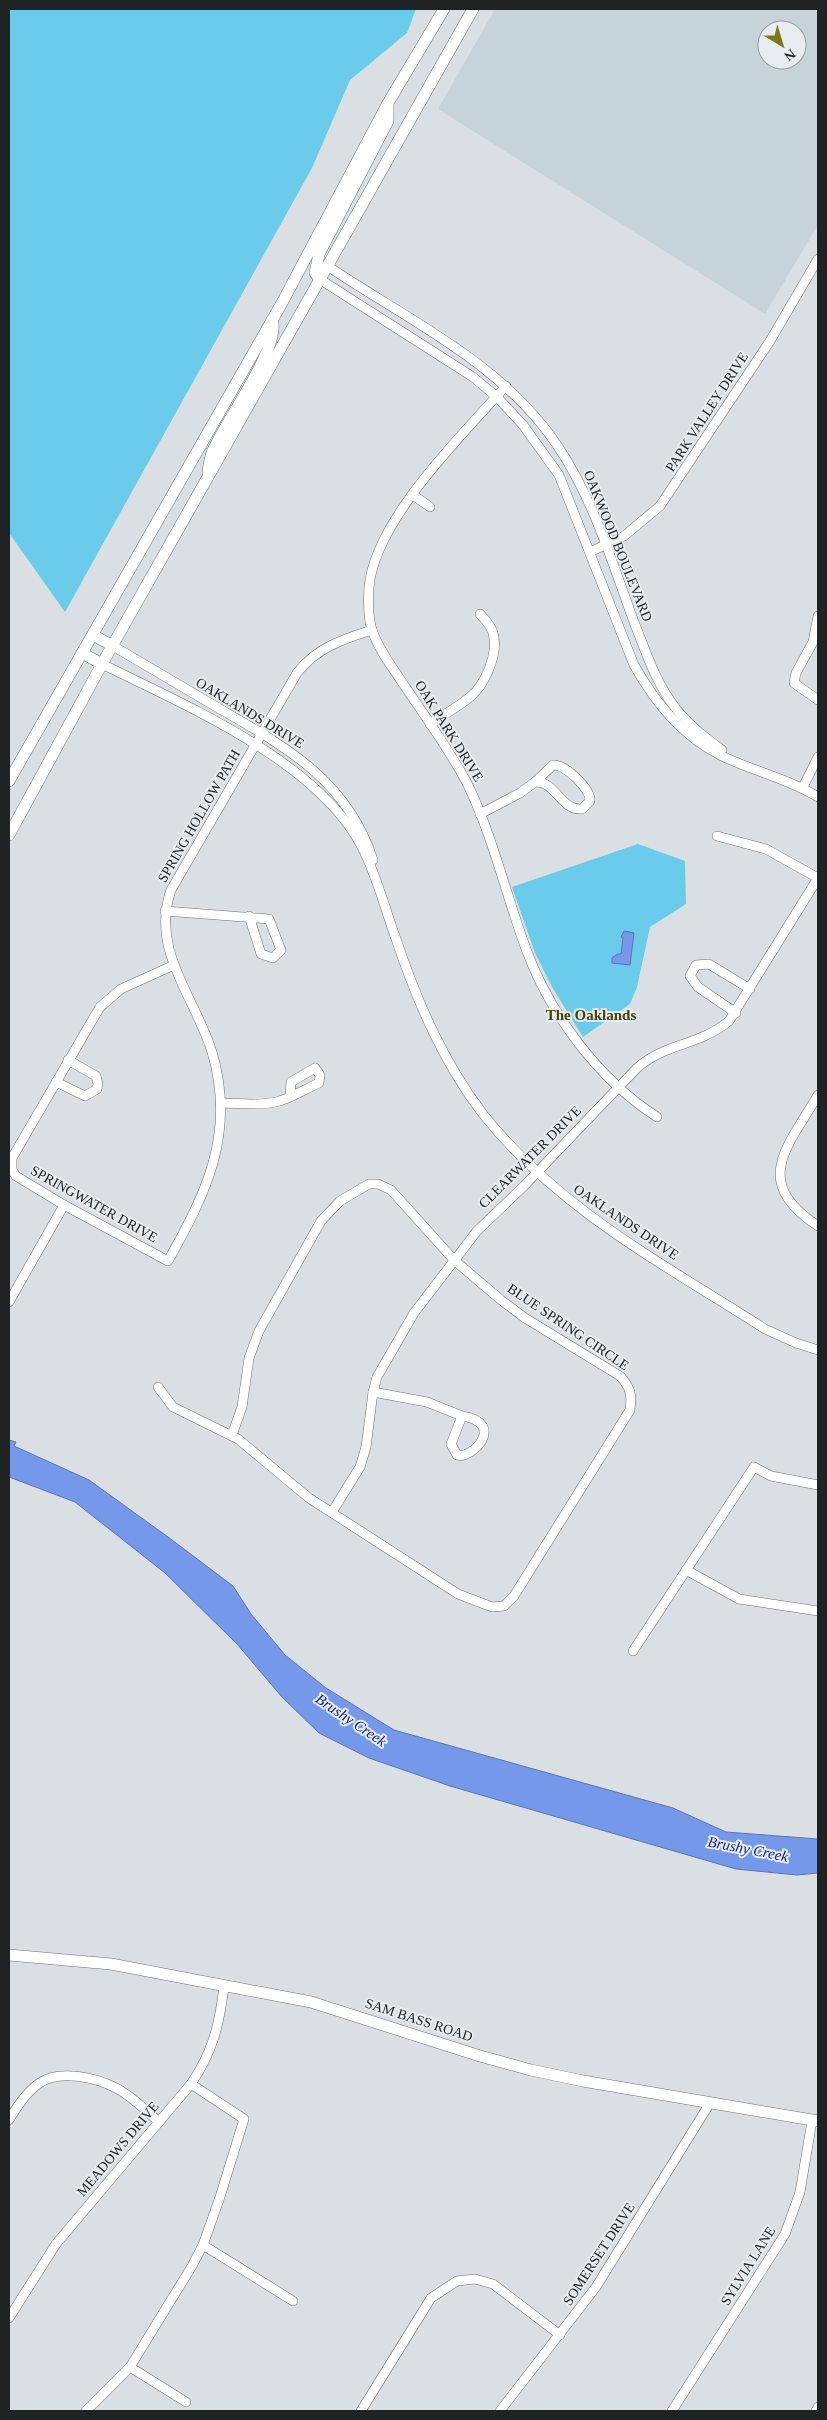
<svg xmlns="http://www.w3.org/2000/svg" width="827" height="2420" viewBox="0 0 827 2420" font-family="'Times New Roman',serif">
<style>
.built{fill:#c6d4d9;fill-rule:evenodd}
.green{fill:#6accea}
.water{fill:#7698ea;stroke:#5c75af}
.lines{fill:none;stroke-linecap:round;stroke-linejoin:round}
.minor-casing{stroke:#6c7174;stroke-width:10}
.major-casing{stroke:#6c7174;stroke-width:12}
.minor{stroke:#fff;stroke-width:9}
.major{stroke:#fff;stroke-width:11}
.labels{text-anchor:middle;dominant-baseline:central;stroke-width:4;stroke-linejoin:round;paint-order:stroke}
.street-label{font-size:14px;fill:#202324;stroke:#e6ecef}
.neighbourhood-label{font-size:15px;font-weight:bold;fill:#474200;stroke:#e6ecef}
.water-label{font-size:15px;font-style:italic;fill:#0d207e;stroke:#e6ecef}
</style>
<rect width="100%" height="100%" fill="#d9dfe2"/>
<path class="built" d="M495 9H818V225L765 314 438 109ZM767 30H797V60H767Z"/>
<g class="green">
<path d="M9 9H416L407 33 350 80 312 168 65 612 9 533Z"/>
<path d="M638 844 685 861 686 904 650 927 637 987 630 1004 583 1037 552 987 535 953 512 887Z"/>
</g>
<g class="water">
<path d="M624 931 634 933 630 965 612 963V958L617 954H621L623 938 621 937Z"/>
<path d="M9 1440 16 1442 14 1446 89 1480 168 1537 233 1586 251 1614 285 1655 326 1688 394 1730 673 1808 726 1832 818 1839V1873L797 1875 736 1869 450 1786 369 1758 319 1733 282 1697 237 1644 165 1573 75 1502 9 1477Z"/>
</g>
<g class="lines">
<defs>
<g id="minor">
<path d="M329 267C408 320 502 363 557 445 593 498 612 562 634 622 646 652 656 684 677 710 690 726 706 738 722 750"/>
<path d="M321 280 473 377 497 397 523 425 559 475 634 665C655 702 681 735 720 755 752 771 787 778 818 797"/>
<path d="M506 386C462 435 375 520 369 587 368 601 368 617 372 630 378 648 390 664 400 679 423 714 449 748 468 785 493 837 506 895 526 949 550 1014 598 1079 657 1117"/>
<path d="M413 495 430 507"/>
<path d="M590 552 624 536 660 506 770 341 818 259"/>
<path d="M818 616 813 642 796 673 794 683 818 700"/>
<path d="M113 646C147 666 181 686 215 706 284 746 347 779 373 860"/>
<path d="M102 664C186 706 318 761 362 847 377 876 385 909 396 939 417 1001 443 1062 483 1114 559 1210 664 1264 765 1329L796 1343 818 1350"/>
<path d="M430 724C443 715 458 707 470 697 485 685 499 653 493 633 491 625 485 620 480 614"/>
<path d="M803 787 818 757"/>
<path d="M480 814 520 793 535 782C555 780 561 811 582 809L590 801C591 789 565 764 553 765L535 782"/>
<path d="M717 836 766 849 818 878"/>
<path d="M165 911 269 919 281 950 273 958 261 954 249 916"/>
<path d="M174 965 121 989 100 1007 12 1158V1170L16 1176 64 1205 168 1261C207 1192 236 1132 212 1052 195 997 150 950 171 890L297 673C316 648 343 639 372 630"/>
<path d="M736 1013 698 987 690 976 696 965 709 964 750 989"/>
<path d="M56 1082 85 1096 97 1089 98 1084 96 1076 68 1060"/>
<path d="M818 1095C787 1148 751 1182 818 1226"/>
<path d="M221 1103C238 1103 259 1106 276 1102 290 1099 305 1089 319 1083L320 1075 315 1068 291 1082 290 1097"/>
<path d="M9 1302 64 1205"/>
<path d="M158 1387 173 1407 238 1439 309 1498 458 1594 492 1607 504 1606 514 1596 630 1410C632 1395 631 1388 620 1376L525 1318 501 1300 454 1260 391 1190 378 1184H369L340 1201 321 1221 259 1331 249 1358 242 1407 232 1435"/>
<path d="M373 1392 427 1402 462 1416 451 1444 457 1455C472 1460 507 1423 462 1416"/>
<path d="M332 1512 360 1467 366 1447 373 1392 377 1377 414 1313 477 1231 524 1186 637 1068C665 1043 699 1046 729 1021L818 878"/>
<path d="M686 1570 739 1599 818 1611"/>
<path d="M633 1651 754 1467 771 1476 818 1485"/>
<path d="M9 2120C17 2107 25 2094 38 2084 58 2069 95 2077 116 2088 132 2096 145 2110 159 2122"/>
<path d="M203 2245 293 2301"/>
<path d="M9 2318 56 2244 191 2084C213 2051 219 2026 224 1987"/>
<path d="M130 2367 186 2402"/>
<path d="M86 2411 130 2367 192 2266 203 2245 220 2197 244 2119 191 2084"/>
<path d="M361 2411 431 2298 457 2281 475 2279 493 2284 560 2335"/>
<path d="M500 2411 596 2287 710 2103"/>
<path d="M672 2411 785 2234 800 2192 812 2121"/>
<path d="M816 2411 818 2407"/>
</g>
<g id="major">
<path d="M321 280 315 273 319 254 388 121V105"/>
<path d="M208 472C209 465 210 458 212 453 222 426 283 344 272 320"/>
<path d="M93 635 113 646"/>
<path d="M82 653 102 664"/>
<path d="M9 781 283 301 388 103 444 9"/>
<path d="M9 835 102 664 473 9"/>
<path d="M9 1955 111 1964 311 2002 480 2056 531 2070 583 2081 818 2121"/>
</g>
</defs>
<use href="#minor" class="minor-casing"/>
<use href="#major" class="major-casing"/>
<use href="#minor" class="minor"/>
<use href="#major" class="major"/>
</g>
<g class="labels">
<g class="street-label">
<text transform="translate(707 412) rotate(-57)">PARK VALLEY DRIVE</text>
<text transform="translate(618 546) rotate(68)">OAKWOOD BOULEVARD</text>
<text transform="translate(250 713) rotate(31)">OAKLANDS DRIVE</text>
<text transform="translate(449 731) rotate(58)">OAK PARK DRIVE</text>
<text transform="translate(199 816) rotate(-60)">SPRING HOLLOW PATH</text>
<text transform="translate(530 1157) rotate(-45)">CLEARWATER DRIVE</text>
<text transform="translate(94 1204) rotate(29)">SPRINGWATER DRIVE</text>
<text transform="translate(626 1222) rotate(34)">OAKLANDS DRIVE</text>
<text transform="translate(568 1327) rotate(34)">BLUE SPRING CIRCLE</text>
<text transform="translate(419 2020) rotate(18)">SAM BASS ROAD</text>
<text transform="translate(118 2149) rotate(-50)">MEADOWS DRIVE</text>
<text transform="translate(599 2254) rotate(-57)">SOMERSET DRIVE</text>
<text transform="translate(748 2266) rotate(-58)">SYLVIA LANE</text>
</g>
<g class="neighbourhood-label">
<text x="591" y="1015">The Oaklands</text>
</g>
<g class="water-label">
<text transform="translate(351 1720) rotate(34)">Brushy Creek</text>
<text transform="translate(748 1849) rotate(11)">Brushy Creek</text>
</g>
</g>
<rect width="827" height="2420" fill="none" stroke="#202324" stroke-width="20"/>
<g transform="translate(782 45) rotate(142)"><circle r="24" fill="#e6ecef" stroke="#979c9e"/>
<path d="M0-4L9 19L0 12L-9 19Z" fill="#7d761b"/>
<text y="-8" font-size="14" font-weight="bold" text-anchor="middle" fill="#202324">N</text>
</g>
</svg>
